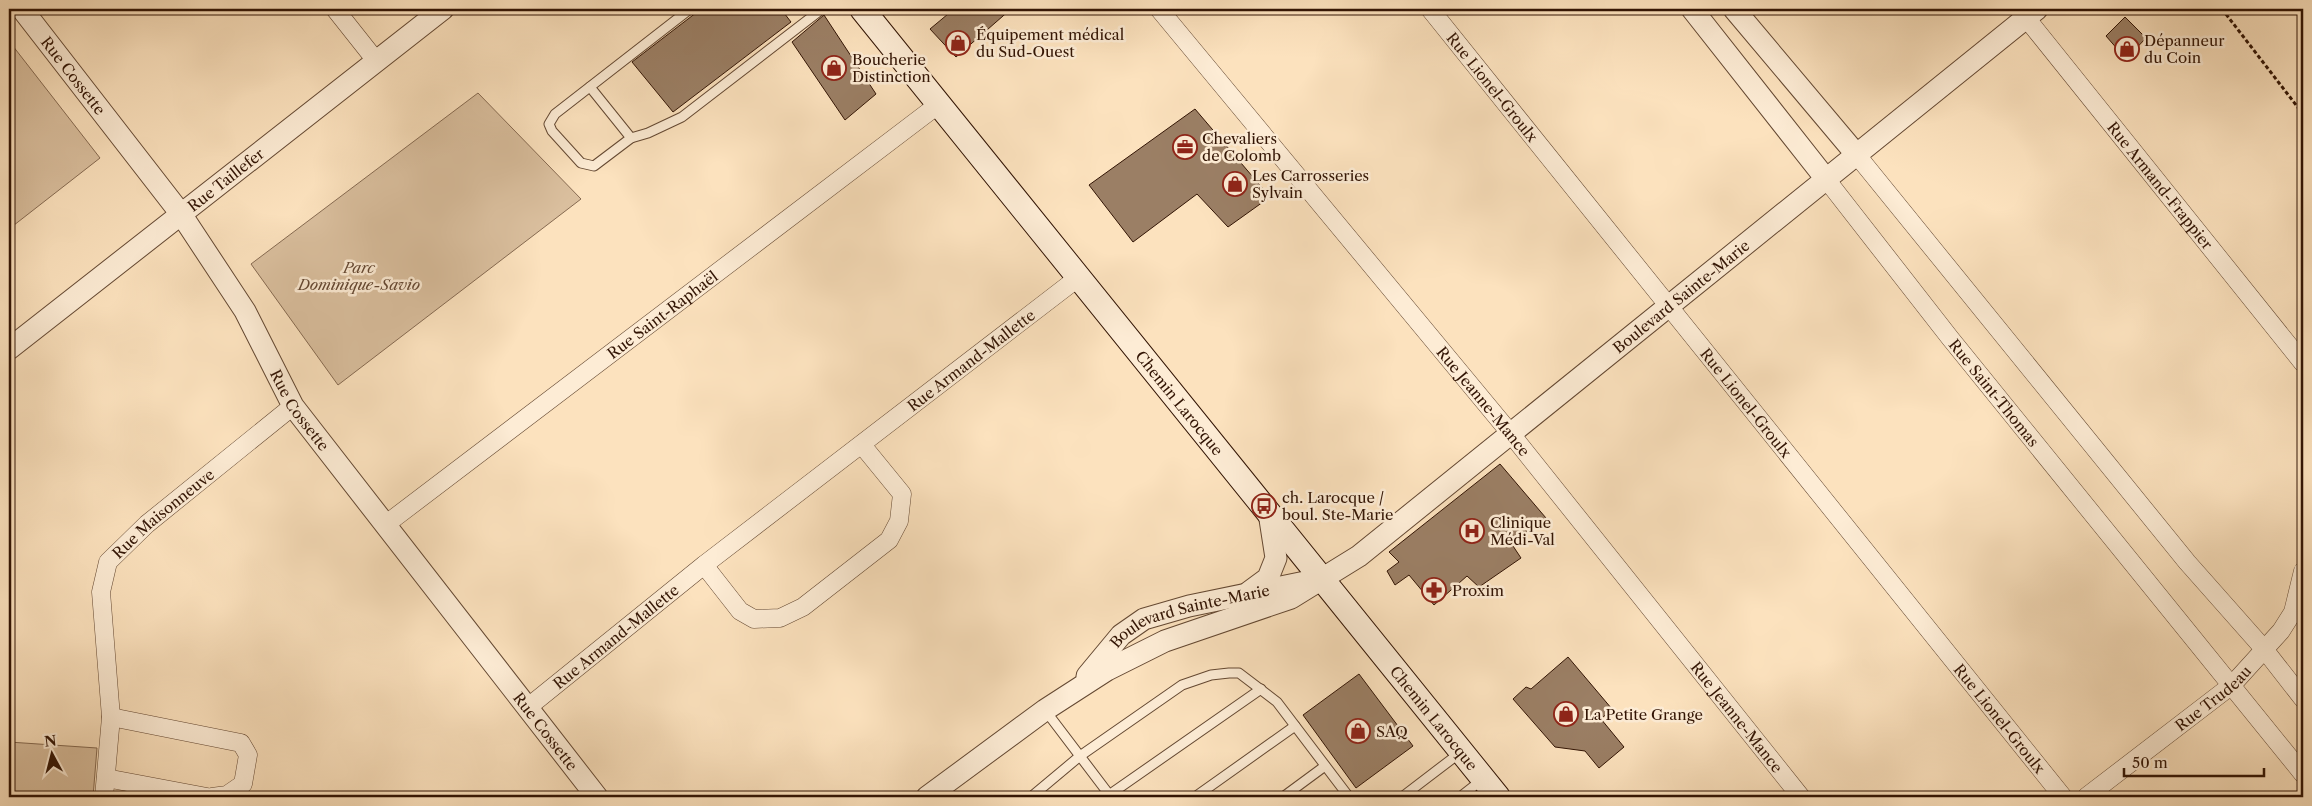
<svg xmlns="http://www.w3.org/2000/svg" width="2312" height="806" viewBox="0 0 2312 806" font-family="'Libre Caslon Text',serif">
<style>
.green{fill:#dabf9e;stroke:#866a51}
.building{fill:#9b7f65;stroke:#321404}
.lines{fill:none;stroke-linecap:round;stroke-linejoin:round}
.service-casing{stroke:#644832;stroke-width:11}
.minor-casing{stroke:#644832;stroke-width:19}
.tertiary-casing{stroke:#644832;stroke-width:23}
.secondary-casing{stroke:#321404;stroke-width:26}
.path{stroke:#321404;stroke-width:3;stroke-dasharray:4 2.5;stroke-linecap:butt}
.service{stroke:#fdecd5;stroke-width:9}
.minor{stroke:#fdecd5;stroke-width:18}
.tertiary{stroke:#fdecd5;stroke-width:21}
.secondary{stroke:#fdecd5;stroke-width:24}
.labels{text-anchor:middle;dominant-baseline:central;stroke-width:5;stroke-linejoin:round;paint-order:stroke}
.poi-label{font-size:15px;fill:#321404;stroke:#fdecd5;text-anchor:start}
.street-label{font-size:15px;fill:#321404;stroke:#fdecd5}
.park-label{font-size:15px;font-style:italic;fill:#644732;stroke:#fdecd5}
</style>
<rect width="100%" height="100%" fill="#fce2be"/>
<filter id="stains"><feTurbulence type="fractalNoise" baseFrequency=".004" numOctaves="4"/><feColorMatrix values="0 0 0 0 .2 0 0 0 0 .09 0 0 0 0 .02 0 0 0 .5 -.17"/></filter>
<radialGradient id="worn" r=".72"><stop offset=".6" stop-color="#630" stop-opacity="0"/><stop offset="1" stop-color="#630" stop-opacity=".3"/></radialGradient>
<g class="green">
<path d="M9 41 100 158 9 229Z"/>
<path d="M478 93 581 199 338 385 251 264Z"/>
<path d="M9 742 97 748 93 797H9Z"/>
</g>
<g class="building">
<path d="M701 9H781L791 22 673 112 632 62Z"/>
<path d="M954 9H1011L956 57 930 29Z"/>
<path d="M824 15 876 94 845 120 792 42Z"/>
<path d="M2125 17 2146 38 2126 59 2106 36Z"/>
<path d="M1195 109 1270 197 1228 227 1197 194 1133 242 1089 185Z"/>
<path d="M1500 464 1546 518 1511 543 1521 558 1479 587 1467 576 1434 605 1409 575 1395 585 1387 571 1399 562 1389 552Z"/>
<path d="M1568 657 1612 709 1601 719 1624 747 1599 768 1585 751 1555 747 1513 699 1526 687 1531 689Z"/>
<path d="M1359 674 1413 746 1356 788 1303 715Z"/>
</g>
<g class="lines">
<defs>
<g id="service">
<path d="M690 9 555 114 549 124 552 131 581 163 594 166 631 138 648 133 682 117 822 9"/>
<path d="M590 87 631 138"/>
<path d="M1045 710 1111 797"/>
<path d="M1109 795 1261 689"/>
<path d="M1031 797 1080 756 1182 685 1211 675 1229 673H1239L1277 702 1349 797"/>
<path d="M1195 797 1295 726"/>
<path d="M1283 797 1325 766"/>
<path d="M1402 797 1461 752"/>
<path d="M1460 797 1483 779"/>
</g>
<g id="minor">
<path d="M335 9 377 62"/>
<path id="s1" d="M1159 9 1511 434 1801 797"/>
<path id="s2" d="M1430 9 2063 797"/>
<path id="s3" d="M2019 9 2303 363"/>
<path d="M1856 154 2187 562 2264 649 2303 699"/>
<path id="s4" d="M1826 179 1950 338 2303 774"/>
<path id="s5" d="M385 525 939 104"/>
<path d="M704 565 740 611 754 619 780 618 803 607 889 540 899 521 902 494 862 445"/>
<path id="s6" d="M527 708 704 565 1079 277"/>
<path d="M111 717 241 743 248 755 243 784 227 795 212 797"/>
<path d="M106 778 207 797"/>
<path id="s7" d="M104 797 111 717 101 592 108 562 147 524 293 406"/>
<path id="s8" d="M2086 797 2232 685 2281 631 2293 612 2303 571"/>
</g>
<g id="tertiary">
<path id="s9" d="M22 9 181 214 245 311 293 406 597 797"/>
<path d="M1692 9 1826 179"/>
<path d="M1734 9 1856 154"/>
<path id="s10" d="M9 349 443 9"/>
<path d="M1249 592 1268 578 1276 558 1269 513"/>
<path id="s11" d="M1087 676 1121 635 1144 619 1189 606 1310 581"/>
<path id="s12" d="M927 797 1045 710 1107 670 1165 641 1291 598 1359 556 2037 9"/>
</g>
<g id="secondary">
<path id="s13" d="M862 9 1498 797"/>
</g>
</defs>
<use href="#service" class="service-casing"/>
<use href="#minor" class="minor-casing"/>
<use href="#tertiary" class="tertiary-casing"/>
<use href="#secondary" class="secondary-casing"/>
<path class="path" d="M2222 9 2303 114"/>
<use href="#service" class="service"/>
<use href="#minor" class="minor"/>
<use href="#tertiary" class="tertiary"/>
<use href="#secondary" class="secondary"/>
</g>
<defs>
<symbol id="shop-ring" viewBox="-11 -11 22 22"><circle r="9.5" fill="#fdecd5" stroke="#8f2418" stroke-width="1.5"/><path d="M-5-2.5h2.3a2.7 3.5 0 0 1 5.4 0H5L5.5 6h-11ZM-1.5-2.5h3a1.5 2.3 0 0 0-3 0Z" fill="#8f2418"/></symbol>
<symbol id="office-ring" viewBox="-11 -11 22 22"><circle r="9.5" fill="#fdecd5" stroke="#8f2418" stroke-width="1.5"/><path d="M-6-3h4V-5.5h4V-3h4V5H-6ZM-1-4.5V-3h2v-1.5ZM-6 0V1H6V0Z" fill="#8f2418"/></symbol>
<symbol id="bus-ring" viewBox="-11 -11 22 22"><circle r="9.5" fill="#fdecd5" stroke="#8f2418" stroke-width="1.5"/><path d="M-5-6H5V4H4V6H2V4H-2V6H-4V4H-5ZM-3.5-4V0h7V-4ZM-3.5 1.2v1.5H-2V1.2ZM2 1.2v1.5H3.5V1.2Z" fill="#8f2418"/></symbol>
<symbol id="hospital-ring" viewBox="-11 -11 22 22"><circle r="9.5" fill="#fdecd5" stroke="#8f2418" stroke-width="1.5"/><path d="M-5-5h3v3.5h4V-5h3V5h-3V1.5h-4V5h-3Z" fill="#8f2418"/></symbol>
<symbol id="pharmacy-ring" viewBox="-11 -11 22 22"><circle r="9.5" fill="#fdecd5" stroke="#8f2418" stroke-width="1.5"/><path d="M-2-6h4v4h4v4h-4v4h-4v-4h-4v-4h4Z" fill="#8f2418"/></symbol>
</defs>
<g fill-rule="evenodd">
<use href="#shop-ring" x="944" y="29" width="28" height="28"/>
<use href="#shop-ring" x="2113" y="35" width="28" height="28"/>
<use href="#shop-ring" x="820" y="54" width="28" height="28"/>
<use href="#office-ring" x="1171" y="133" width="28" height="28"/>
<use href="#shop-ring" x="1221" y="170" width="28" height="28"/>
<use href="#bus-ring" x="1250" y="492" width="28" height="28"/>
<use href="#hospital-ring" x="1458" y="517" width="28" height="28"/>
<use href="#pharmacy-ring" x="1420" y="576" width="28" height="28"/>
<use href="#shop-ring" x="1552" y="700" width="28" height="28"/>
<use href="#shop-ring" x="1344" y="717" width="28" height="28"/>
</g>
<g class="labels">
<g class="poi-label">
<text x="976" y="34">Équipement médical<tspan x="976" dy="17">du Sud-Ouest</tspan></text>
<text x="2144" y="40">Dépanneur<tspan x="2144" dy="17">du Coin</tspan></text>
<text x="852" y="59">Boucherie<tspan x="852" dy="17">Distinction</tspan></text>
<text x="1202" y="138">Chevaliers<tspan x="1202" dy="17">de Colomb</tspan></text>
<text x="1252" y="175">Les Carrosseries<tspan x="1252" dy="17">Sylvain</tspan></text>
<text x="1282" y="497">ch. Larocque /<tspan x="1282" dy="17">boul. Ste-Marie</tspan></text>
<text x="1490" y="522">Clinique<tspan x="1490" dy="17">Médi-Val</tspan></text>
<text x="1452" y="590">Proxim</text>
<text x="1584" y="714">La Petite Grange</text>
<text x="1376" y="731">SAQ</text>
</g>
<g class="street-label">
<text stroke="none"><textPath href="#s9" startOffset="84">Rue Cossette</textPath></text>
<text stroke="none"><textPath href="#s2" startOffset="100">Rue Lionel-Groulx</textPath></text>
<text stroke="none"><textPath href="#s10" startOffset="275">Rue Taillefer</textPath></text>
<text stroke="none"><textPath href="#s3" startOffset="226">Rue Armand-Frappier</textPath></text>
<text stroke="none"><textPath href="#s12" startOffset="912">Boulevard Sainte-Marie</textPath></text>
<text stroke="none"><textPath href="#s5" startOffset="348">Rue Saint-Raphaël</textPath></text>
<text stroke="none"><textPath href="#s6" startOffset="564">Rue Armand-Mallette</textPath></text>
<text stroke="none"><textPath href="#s4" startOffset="272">Rue Saint-Thomas</textPath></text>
<text stroke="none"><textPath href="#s1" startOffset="509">Rue Jeanne-Mance</textPath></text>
<text stroke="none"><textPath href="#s13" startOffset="506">Chemin Larocque</textPath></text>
<text stroke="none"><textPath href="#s2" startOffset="505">Rue Lionel-Groulx</textPath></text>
<text stroke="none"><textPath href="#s9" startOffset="489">Rue Cossette</textPath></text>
<text stroke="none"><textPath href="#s7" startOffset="310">Rue Maisonneuve</textPath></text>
<text stroke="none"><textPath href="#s11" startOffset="125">Boulevard Sainte-Marie</textPath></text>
<text stroke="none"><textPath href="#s6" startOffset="114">Rue Armand-Mallette</textPath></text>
<text stroke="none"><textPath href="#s8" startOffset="161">Rue Trudeau</textPath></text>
<text stroke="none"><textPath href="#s1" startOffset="914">Rue Jeanne-Mance</textPath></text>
<text stroke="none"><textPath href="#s13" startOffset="911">Chemin Larocque</textPath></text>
<text stroke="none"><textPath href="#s2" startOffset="910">Rue Lionel-Groulx</textPath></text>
<text stroke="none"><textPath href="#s9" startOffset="894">Rue Cossette</textPath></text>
</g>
<g class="park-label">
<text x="359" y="267">Parc<tspan x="359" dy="17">Dominique-Savio</tspan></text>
</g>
</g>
<rect width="2312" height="806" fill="none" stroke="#fce2be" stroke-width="30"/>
<rect x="10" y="10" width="2292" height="786" fill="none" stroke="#321404" stroke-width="2.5"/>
<rect x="15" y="15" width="2282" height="776" fill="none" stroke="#321404"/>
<g transform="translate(52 754) rotate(353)" stroke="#fdecd5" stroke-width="4" paint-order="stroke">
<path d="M0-4L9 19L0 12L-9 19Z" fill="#321404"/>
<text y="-8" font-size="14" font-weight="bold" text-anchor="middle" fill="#321404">N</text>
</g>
<path d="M2124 768v8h140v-8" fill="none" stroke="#321404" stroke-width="2.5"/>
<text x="2132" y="768" font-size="15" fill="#321404" stroke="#fdecd5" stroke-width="4" paint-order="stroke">50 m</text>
<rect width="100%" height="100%" filter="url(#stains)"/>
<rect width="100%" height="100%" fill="url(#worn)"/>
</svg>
